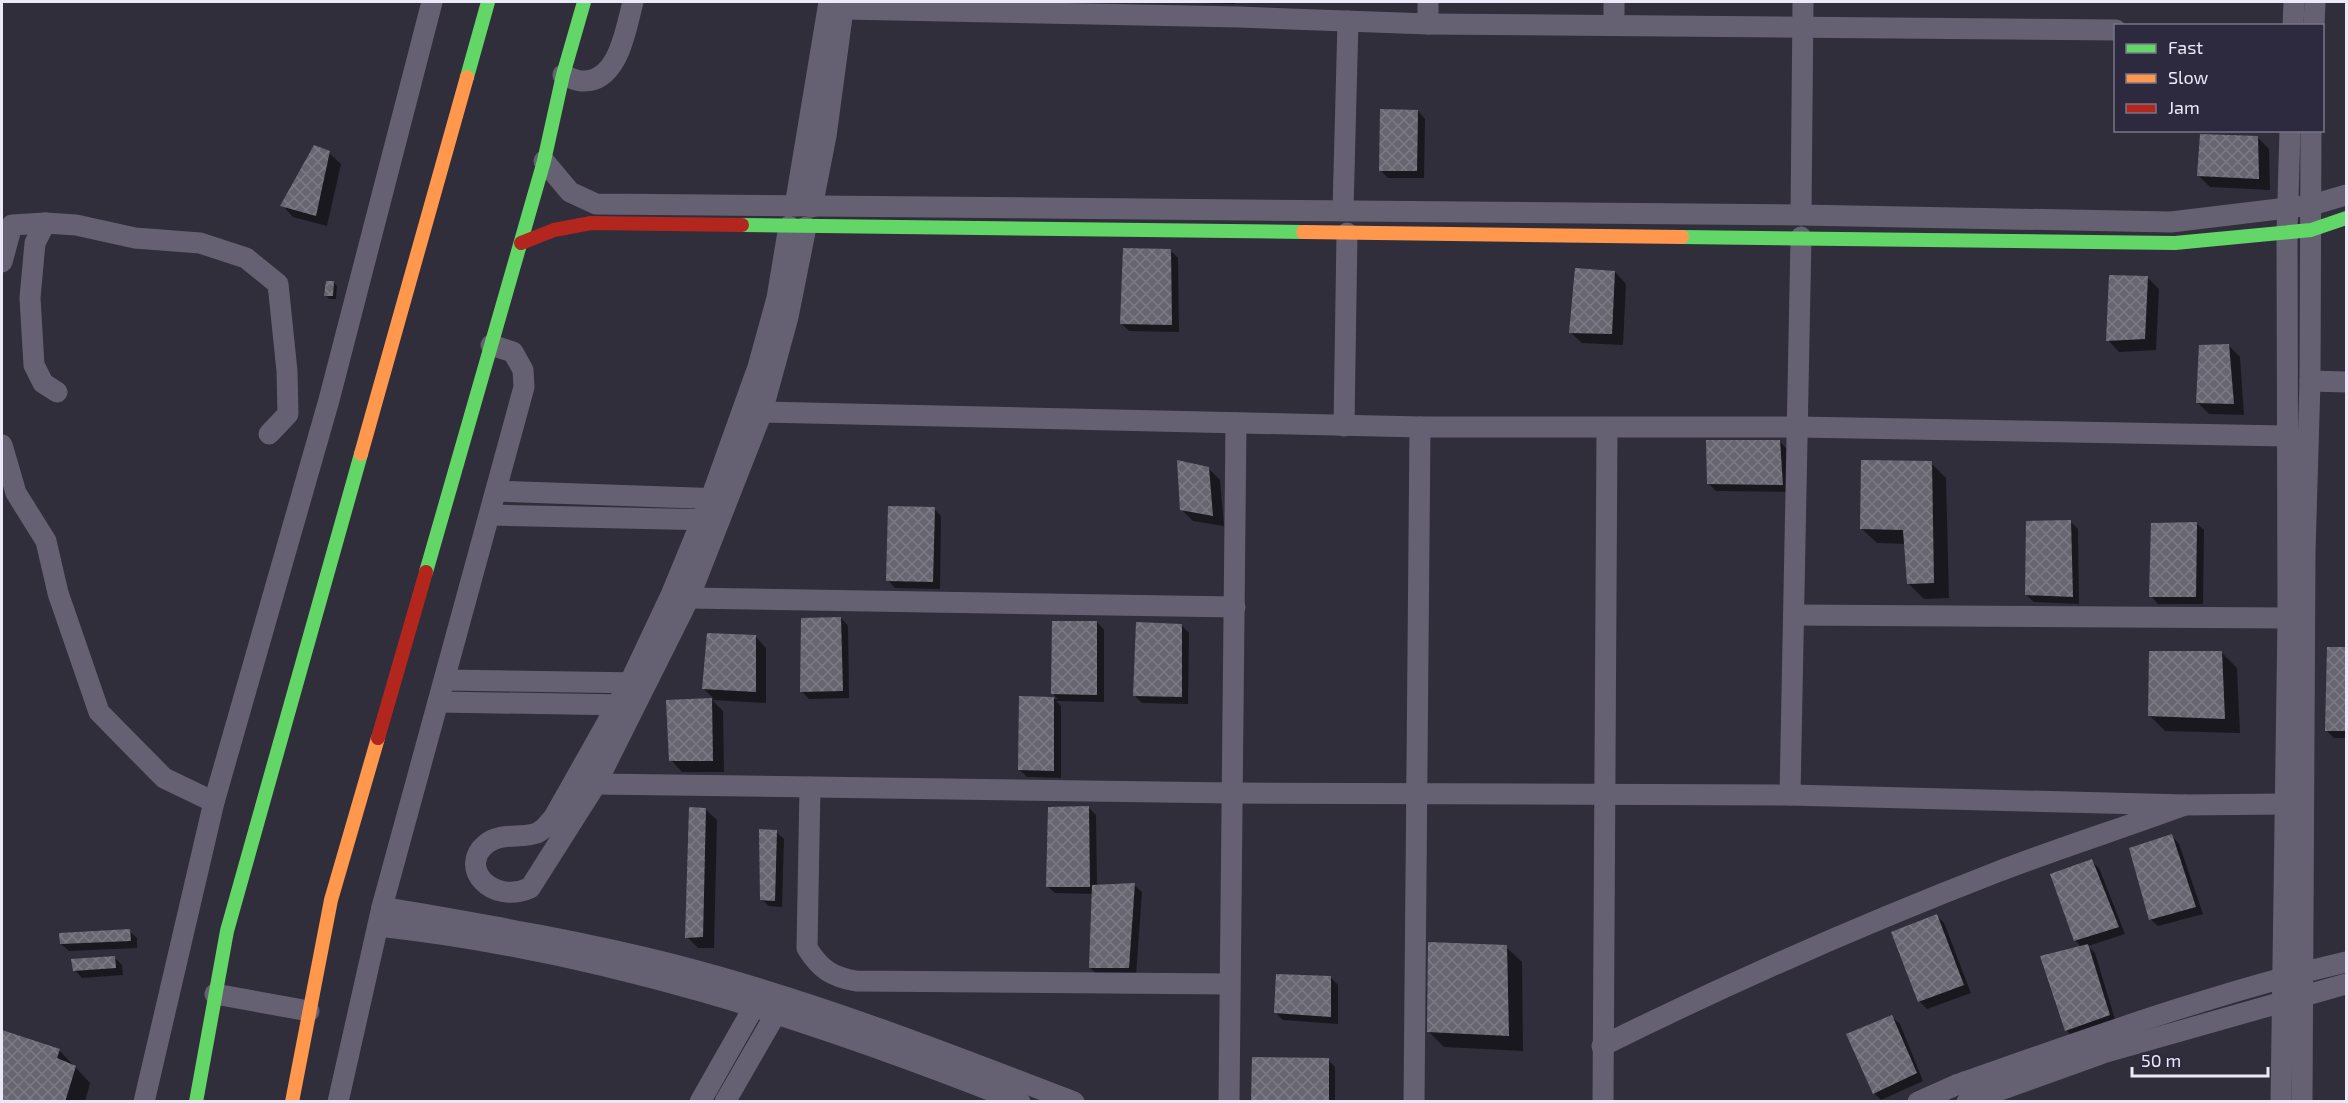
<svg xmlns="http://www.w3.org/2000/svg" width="2348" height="1103" viewBox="0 0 2348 1103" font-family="'Exo 2',sans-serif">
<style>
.shadow{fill:#0007}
.building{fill:url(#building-cross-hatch)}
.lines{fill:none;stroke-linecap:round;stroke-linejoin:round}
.street{stroke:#656172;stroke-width:21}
.fast{stroke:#63d668;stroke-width:14}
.slow{stroke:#ff974d;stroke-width:14}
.jam{stroke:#b3261e;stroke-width:14}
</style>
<defs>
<pattern id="building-cross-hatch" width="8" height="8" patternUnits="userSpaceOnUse" patternTransform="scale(1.5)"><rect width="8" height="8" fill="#676570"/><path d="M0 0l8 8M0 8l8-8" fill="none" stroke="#7d7b85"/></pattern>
</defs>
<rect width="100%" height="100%" fill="#302e3a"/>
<g class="shadow">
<path d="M1171 2H1235V4Z"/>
<path d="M1418 111 1425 119 1424 178H1388L1380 170Z"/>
<path d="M2258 138 2269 149 2270 190 2210 187 2199 176Z"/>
<path d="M329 153 341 164 327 226 293 217 282 205Z"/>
<path d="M1170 250 1178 258 1179 332 1129 331 1122 324Z"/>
<path d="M1615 272 1626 284 1623 345 1582 343 1570 332Z"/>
<path d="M2148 278 2159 289 2156 350 2119 352 2108 340Z"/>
<path d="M334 283 337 286 336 299H329L326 295Z"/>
<path d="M2228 345 2240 357 2244 415 2209 414 2198 403Z"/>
<path d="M1780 442 1787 449 1790 492 1716 491 1708 483Z"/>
<path d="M1931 463 1946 478 1949 598 1924 599 1909 584 1906 544 1877 543 1861 528Z"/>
<path d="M1208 468 1220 480 1224 526 1193 521 1181 509Z"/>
<path d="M934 509 941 516 940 589 895 588 888 580Z"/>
<path d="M2070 521 2078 529 2079 604 2034 602 2026 595Z"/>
<path d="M2196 523 2204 530 2203 604H2158L2151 596Z"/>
<path d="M841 618 848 626 849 698 809 699 802 692Z"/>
<path d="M1097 622 1104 630V702L1056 701 1061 706V778L1027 777 1020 770V698L1058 699 1052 693Z"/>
<path d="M1181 625 1189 633 1188 704 1142 703 1135 696Z"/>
<path d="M755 636 766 648V703L712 700 723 711 724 772H682L671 760 668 701 714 699 704 689Z"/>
<path d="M2328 649H2346V738H2334L2326 730Z"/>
<path d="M2222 653 2237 668 2240 733 2165 731 2149 715Z"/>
<path d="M1089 808 1096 815 1097 886 1134 885 1142 892 1136 975H1098L1090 968 1093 894 1055 893 1047 886Z"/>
<path d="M705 809 717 820 714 948H698L687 937Z"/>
<path d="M776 832 784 839 782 907 769 906 761 899Z"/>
<path d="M2172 836 2179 844 2203 914 2158 926 2150 919Z"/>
<path d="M2091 861 2099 868 2125 934 2088 946 2095 953 2116 1023 2074 1038 2066 1030 2081 947 2075 940Z"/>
<path d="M1937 916 1944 923 1971 993 1927 1009 1919 1001Z"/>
<path d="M129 931 137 938V948L69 951 61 944Z"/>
<path d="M1506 947 1522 962 1523 1051 1444 1047 1428 1031Z"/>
<path d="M115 958 122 965 123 975 82 978 75 970Z"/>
<path d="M1331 978 1338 985V1024L1283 1020 1276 1013Z"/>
<path d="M1892 1017 1900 1024 1923 1081 1881 1100 1874 1093Z"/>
<path d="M2 1031 59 1050 90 1083 85 1102H2Z"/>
<path d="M1328 1060 1335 1067V1102H1253Z"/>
</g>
<g class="building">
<path d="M1380 109 1418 110 1417 171H1379Z"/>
<path d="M2200 134 2258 136 2259 179 2197 176Z"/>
<path d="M314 145 330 151 316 216 280 206Z"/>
<path d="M1123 248 1171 249 1172 325 1120 324Z"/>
<path d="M1575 268 1615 271 1612 334 1569 333Z"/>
<path d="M2109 275 2148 276 2145 339 2106 341Z"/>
<path d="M326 281H334L333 296H324Z"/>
<path d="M2229 344 2234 404 2196 403 2199 345Z"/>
<path d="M1706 440H1780L1783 485 1707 484Z"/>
<path d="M1177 460 1209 467 1213 516 1180 510Z"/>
<path d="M1861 460 1932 461 1934 583 1907 584 1903 530 1860 529Z"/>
<path d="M888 506 935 507 933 582 886 581Z"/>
<path d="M2071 520 2073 597 2025 595 2026 521Z"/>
<path d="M2197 522 2196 597H2149L2151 523Z"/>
<path d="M841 617 843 691 800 692 801 618Z"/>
<path d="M1052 621H1097V695L1051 694Z"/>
<path d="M1136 622 1182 624V697L1133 696Z"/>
<path d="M707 633 756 635V692L702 689Z"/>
<path d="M2327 647H2346V731H2325Z"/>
<path d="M2149 651H2222L2225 719 2148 716Z"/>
<path d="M1019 696 1054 697V771L1018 770Z"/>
<path d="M712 698 713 761H669L666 700Z"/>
<path d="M1089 806 1090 887H1046L1048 807Z"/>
<path d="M689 807 706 808 703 937 685 938Z"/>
<path d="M759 829 777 830 775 901 760 900Z"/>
<path d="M2172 834 2196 907 2149 920 2129 848Z"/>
<path d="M2092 859 2119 927 2074 941 2050 874Z"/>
<path d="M1135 883 1129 968H1089L1092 885Z"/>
<path d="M1937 914 1964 985 1918 1002 1891 932Z"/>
<path d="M130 929 131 941 60 944 59 933Z"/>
<path d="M1428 942 1507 945 1509 1036 1427 1032Z"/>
<path d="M2088 944 2110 1015 2065 1031 2040 956Z"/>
<path d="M115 956 116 968 73 971 71 959Z"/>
<path d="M1276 974 1331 976V1017L1274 1013Z"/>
<path d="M1892 1015 1917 1073 1873 1094 1846 1034Z"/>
<path d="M2 1030 60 1049 57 1058 76 1066 65 1102H2Z"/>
<path d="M1252 1057 1329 1058V1102H1251Z"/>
</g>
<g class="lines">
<g class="street">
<path d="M844 9 1239 17 1428 24V2"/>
<path d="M1428 24 2116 30"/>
<path d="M1614 25V2"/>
<path d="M2293 26 2294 2"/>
<path d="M2314 26 2315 2"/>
<path d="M563 75C568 77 575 80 581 81 619 84 626 27 633 2"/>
<path d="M544 161 570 192 596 204 1801 215 2171 222 2312 205 2346 195"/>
<path d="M795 206 829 2"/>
<path d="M812 207 826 136 844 2"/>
<path d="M1343 210 1348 21"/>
<path d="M1801 215 1803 2"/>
<path d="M45 223 35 243 30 298 34 365 43 383 57 392"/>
<path d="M789 226 777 298 758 367 711 498 671 595 630 682 554 817C549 823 544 830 537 833 521 839 500 832 486 844 458 867 491 905 530 888L596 784 689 598 762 412 788 317 806 227"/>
<path d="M2 262 12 225 45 223 76 225 135 238 200 243 246 258 278 284 287 371 288 414 269 434"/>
<path d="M2310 381 2346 382"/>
<path d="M762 412 1420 427H1798L2286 436"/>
<path d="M1344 426 1347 233"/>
<path d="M2 445 16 493 46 541 58 593 99 712 164 778 214 802"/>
<path d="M496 491 724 499"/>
<path d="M490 515 713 520"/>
<path d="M689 598 1235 607"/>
<path d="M1794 615 2288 618"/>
<path d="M445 680 642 683"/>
<path d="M438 702 629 705"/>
<path d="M596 784 1233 793 1790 795 1801 237"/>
<path d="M810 787 807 948C820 969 832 977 856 981L1229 984"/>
<path d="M1790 795 2185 805 2285 804"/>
<path d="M382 907C479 924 576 940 671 964 808 999 942 1051 1074 1102"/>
<path d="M378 926C599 950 814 1020 1020 1102"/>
<path d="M215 994 309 1011"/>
<path d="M1602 1046C1731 982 1863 924 1997 872 2059 848 2123 828 2185 805"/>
<path d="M144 1102 214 802 329 400 432 2"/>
<path d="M338 1102 382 907 524 387 523 370 513 352 491 345"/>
<path d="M700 1102 759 998"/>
<path d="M725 1102 782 1003"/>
<path d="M1229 1102 1236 423"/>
<path d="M1414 1102 1420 427"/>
<path d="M1603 1102 1607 428"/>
<path d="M1918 1102 1956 1085C2085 1040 2213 993 2346 962"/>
<path d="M1967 1102 2103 1053 2346 984"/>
<path d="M2281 1102 2288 618 2287 232 2290 130"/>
<path d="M2302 1102 2305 552 2310 381 2311 130"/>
</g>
<g class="fast">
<path d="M467 77 488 2"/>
<path d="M742 225 1303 232"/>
<path d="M1682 237 2175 243 2311 230 2346 218"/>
<path d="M426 572 544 161 563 75 584 2"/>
<path d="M196 1102 227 931 361 454"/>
</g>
<g class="slow">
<path d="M1303 232 1682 237"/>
<path d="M361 454 467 77"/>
<path d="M292 1102 331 900 378 738"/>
</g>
<g class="jam">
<path d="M521 243 554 230 591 223 742 225"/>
<path d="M378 738 426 572"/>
</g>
</g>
<rect width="2348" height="1103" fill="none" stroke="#ebe9f7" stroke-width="6"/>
<rect x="2114" y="24" width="210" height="108" fill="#2d293f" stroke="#797689" stroke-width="1.5"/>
<rect x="2126" y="44" width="30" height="9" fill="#63d668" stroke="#797689" stroke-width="1.5"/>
<text x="2168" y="54" font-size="18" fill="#ebe9f7">Fast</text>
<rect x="2126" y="74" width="30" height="9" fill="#ff974d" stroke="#797689" stroke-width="1.5"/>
<text x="2168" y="84" font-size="18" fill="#ebe9f7">Slow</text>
<rect x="2126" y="104" width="30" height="9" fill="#b3261e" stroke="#797689" stroke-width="1.5"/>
<text x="2168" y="114" font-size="18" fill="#ebe9f7">Jam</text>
<path d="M2132 1067v9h136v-9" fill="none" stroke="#ebe9f7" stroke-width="3"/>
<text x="2141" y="1067" font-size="18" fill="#ebe9f7" stroke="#2d293f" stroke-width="4.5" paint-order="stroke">50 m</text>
</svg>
